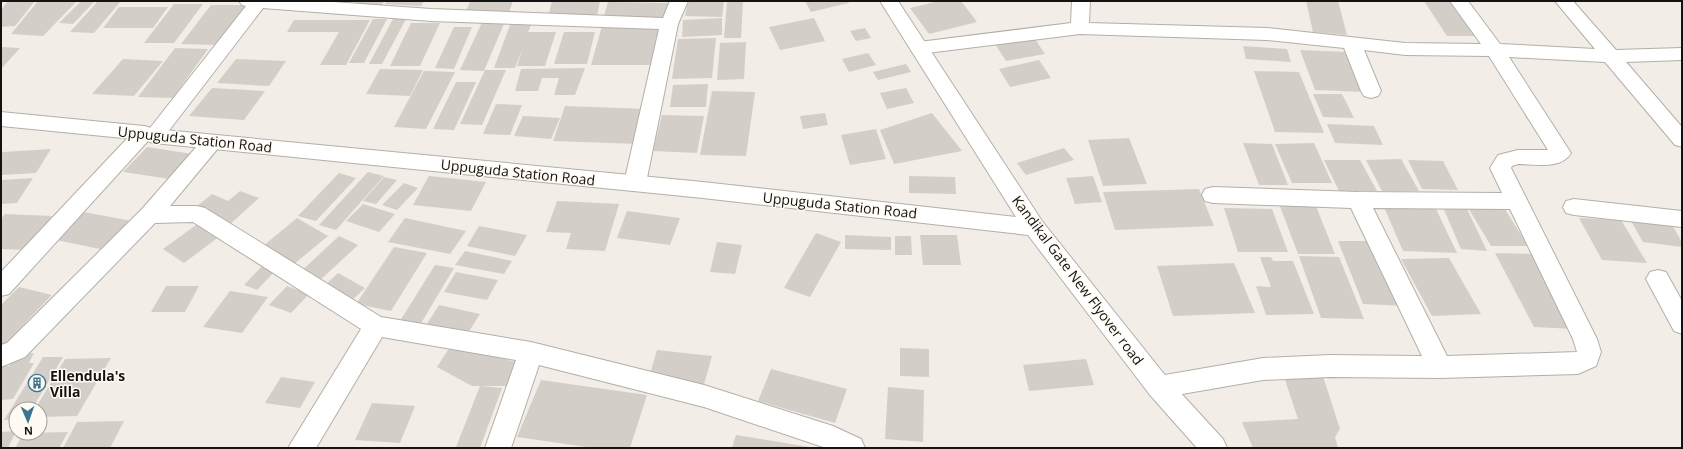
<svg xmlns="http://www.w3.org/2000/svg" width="1683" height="449" viewBox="0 0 1683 449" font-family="'Open Sans',sans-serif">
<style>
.building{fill:#d3cfc8}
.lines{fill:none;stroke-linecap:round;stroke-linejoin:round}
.street-casing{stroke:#b3afa8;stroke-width:2}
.secondary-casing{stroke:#b3afa8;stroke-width:2}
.street{fill:#fff;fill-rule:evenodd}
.secondary{fill:#fff;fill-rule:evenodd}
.labels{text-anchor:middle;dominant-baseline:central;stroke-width:3;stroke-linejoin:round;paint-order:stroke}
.street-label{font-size:14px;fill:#151311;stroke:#fffaf3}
.poi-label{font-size:14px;font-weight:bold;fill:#151311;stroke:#fffaf3;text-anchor:start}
</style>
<rect width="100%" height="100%" fill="#f2ede6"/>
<g class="building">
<path d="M8 1H35L15 26 1 27V10Z"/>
<path d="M38 1H77L43 36 11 34Z"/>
<path d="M81 1H95L73 24 59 23Z"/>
<path d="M98 1H121L94 33 70 32Z"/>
<path d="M357 1H384L382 5 355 4Z"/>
<path d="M387 1H424L421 6 385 4Z"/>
<path d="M470 1H513L509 12H466Z"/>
<path d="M552 1H600L597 16 548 17Z"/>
<path d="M688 1H724L722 17 685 16Z"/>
<path d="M743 1 741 38H724L727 2Z"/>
<path d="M805 1H848L849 3 811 12Z"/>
<path d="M939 1H961L977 22 929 34 910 8Z"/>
<path d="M1306 1H1338L1347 35 1313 32Z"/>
<path d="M1424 1H1452L1477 36H1447Z"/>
<path d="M608 2 670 3 666 21 603 20Z"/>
<path d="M174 4H203L174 43H144Z"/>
<path d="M211 5H246L217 45 181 44Z"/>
<path d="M119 7H168L153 28H103Z"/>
<path d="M484 18 506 19 484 71 460 70Z"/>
<path d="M722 18V35L682 37 683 20Z"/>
<path d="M814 18 825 41 780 50 769 27Z"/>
<path d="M373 19H387L364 63H349Z"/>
<path d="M393 19H406L382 64H369Z"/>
<path d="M294 20H370L346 65H320L339 32H287Z"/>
<path d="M411 23H440L420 66H390Z"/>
<path d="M510 25H531L528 32H556L545 66H517L523 48 515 68H494Z"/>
<path d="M602 26H659L650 65H591Z"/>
<path d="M454 27H472L454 69 435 68Z"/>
<path d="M865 28 871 38 856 41 850 31Z"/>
<path d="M564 32H595L587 64H554Z"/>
<path d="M1033 36 1045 54 1006 61 995 44Z"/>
<path d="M716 38 712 78 672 79 678 39Z"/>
<path d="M746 42 744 79 717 80 720 43Z"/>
<path d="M1243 46 1287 49 1291 62 1246 59Z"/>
<path d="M1 47 20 48 1 69Z"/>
<path d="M175 48 208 49 173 98 138 97Z"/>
<path d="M1300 50 1346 52 1363 92 1315 90Z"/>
<path d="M868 53 876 65 849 72 842 59Z"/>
<path d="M123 59 163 61 134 96 92 94Z"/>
<path d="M236 59 286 61 269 86 217 83Z"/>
<path d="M1039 60 1051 78 1010 87 999 69Z"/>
<path d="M906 64 911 72 878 80 873 72Z"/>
<path d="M585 68 575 95H554L559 78H542L538 91H515L521 69Z"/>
<path d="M380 69 423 70 410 96 366 94Z"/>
<path d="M485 70H506L482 125 460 124Z"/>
<path d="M424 71 455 72 426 129 394 127Z"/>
<path d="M1254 71 1299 72 1324 133 1275 132Z"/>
<path d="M456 82H476L454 130 433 129Z"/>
<path d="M708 84 706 107H670L673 85Z"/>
<path d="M212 88 265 91 244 120 189 116Z"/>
<path d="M906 88 914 103 887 109 880 93Z"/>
<path d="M712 91 755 92 746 156 700 155Z"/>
<path d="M1313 94H1342L1354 118 1323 117Z"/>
<path d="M496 104 522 105 510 135 483 134Z"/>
<path d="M565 106 647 109 638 144 553 141Z"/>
<path d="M825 113 828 125 803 129 800 116Z"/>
<path d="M932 113 962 151 894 164 880 130Z"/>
<path d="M662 115 704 116 697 153 653 151Z"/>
<path d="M523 116 560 118 551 139 514 136Z"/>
<path d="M1327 124 1374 126 1383 145 1335 143Z"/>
<path d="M876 129 886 159 850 165 841 135Z"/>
<path d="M1129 138 1147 184 1103 186 1088 140Z"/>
<path d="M1243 143 1272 144 1288 185H1259Z"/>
<path d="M1314 143 1332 183H1292L1275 144Z"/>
<path d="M147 147 199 155 177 180 123 172Z"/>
<path d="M1064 148 1074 160 1026 175 1017 163Z"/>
<path d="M51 149 36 173 1 175V155L3 152Z"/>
<path d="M1401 159 1419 191H1382L1366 160Z"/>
<path d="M1324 160H1360L1377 191H1339Z"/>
<path d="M1408 160 1443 161 1458 190 1422 189Z"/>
<path d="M368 172 384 176 336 230 319 225Z"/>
<path d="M339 173 356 178 316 221 298 216Z"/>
<path d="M429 176 486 182 471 211 413 205Z"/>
<path d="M909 176 955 177 956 194 909 193Z"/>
<path d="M1093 176 1102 202 1075 204 1066 178Z"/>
<path d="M384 177 397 180 376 204 363 201Z"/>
<path d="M33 178 17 203 1 204V180Z"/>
<path d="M404 183 418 188 397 210 382 205Z"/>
<path d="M1199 189 1214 226 1115 230 1103 192Z"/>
<path d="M240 191 259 198 228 226 191 211 212 194 228 201Z"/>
<path d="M557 201 619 204 605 251 566 249 571 233 546 232Z"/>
<path d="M1278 201H1314L1335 254H1298Z"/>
<path d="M363 204 395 214 379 232 346 221Z"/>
<path d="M1442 205 1466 207 1487 251 1461 249Z"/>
<path d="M1467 206H1503L1528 246H1491Z"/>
<path d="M1384 207 1436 209 1457 253 1403 251Z"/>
<path d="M1224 208 1272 209 1288 252H1238Z"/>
<path d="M627 211 680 218 670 245 617 238Z"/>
<path d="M84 212 132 221 105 250 56 240Z"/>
<path d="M5 214 52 216 26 250 1 249V219Z"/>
<path d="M297 218 328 236 294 264 263 246Z"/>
<path d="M405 218 466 231 450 254 388 242Z"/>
<path d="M1579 218 1621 220 1647 263 1602 260Z"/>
<path d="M203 220 224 233 184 263 163 249Z"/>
<path d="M1631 221 1672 225 1682 242V247L1643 242Z"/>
<path d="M479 226 527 235 515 256 467 246Z"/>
<path d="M816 233 841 242 810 297 784 288Z"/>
<path d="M845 235 891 237V250L845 249Z"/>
<path d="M920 235H957L961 265H923Z"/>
<path d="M339 236 358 245 316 284 297 275Z"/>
<path d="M895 236H911L912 255H895Z"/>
<path d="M1338 241H1377L1405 306 1363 304Z"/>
<path d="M717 242 742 245 735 274 710 272Z"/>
<path d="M394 247 427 253 391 311 356 304Z"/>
<path d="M465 251 512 261 504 274 455 265Z"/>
<path d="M1495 253 1532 254 1574 329 1534 327Z"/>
<path d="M1299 256 1339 257 1364 319 1321 318Z"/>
<path d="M1260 257H1271L1273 261H1293L1314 314 1266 315 1256 286 1271 287Z"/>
<path d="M1449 258 1481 314 1432 316 1401 259Z"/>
<path d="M265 263 279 267 257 290 244 285Z"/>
<path d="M1234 263 1255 313 1173 316 1157 266Z"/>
<path d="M435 265 454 268 420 325 400 321Z"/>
<path d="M456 272 498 280 487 300 444 292Z"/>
<path d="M338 273 365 288 350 302 323 287Z"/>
<path d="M166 286H199L185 312H151Z"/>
<path d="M287 286 309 294 291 313 269 305Z"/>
<path d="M19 287 52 295 1 348V305Z"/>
<path d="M230 291 268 297 242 333 203 327Z"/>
<path d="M439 305 480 314 466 336 425 327Z"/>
<path d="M452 344 522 364 510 386H472L437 367Z"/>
<path d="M900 348 929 349V377L900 376Z"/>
<path d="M657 350 712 356 703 388 648 381Z"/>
<path d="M34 353 29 363H34L13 399 1 400V366H9L16 354Z"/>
<path d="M43 357H63L32 409H16V419L4 420Z"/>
<path d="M111 358 77 416 40 417V409H35L65 359Z"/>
<path d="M1086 359 1094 385 1029 391 1023 365Z"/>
<path d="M1281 368 1321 370 1340 429 1335 437 1338 448H1253L1242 422 1298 419Z"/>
<path d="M771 369 847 389 835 423 758 401Z"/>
<path d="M281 377 315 382 300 408 265 403Z"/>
<path d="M541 380 647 395 630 448H593L517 437Z"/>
<path d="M480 386 502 388 480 448 456 447Z"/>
<path d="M888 387 924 390 923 442 885 439Z"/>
<path d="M372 403 415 406 400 443 355 440Z"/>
<path d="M124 421 110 448H63L77 422Z"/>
<path d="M16 431 8 448H1V432Z"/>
<path d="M68 432 59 448H15L24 433Z"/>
<path d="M736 435 810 447V448H732Z"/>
</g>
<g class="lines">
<defs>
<g id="street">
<path d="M239 1H319L431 9 663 18 670 1H688L678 24 646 183 642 189 635 191 628 189 624 183 659 29 431 21 263 8 161 141 154 143 148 141 9 294 1 296V272L137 128 144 126 150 128 246 6 242 5Z"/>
<path d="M1072 1H1090L1089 23 1267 28 1405 43 1481 44 1450 1H1468L1500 44 1595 49 1555 1H1573L1616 50 1682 48V60L1626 62 1682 127V147L1675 145 1605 62 1509 57 1571 153C1561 170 1535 164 1518 164L1512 166 1511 168 1597 339 1601 352 1596 366 1578 374 1440 378 1330 377 1263 380 1159 398 1150 395 1146 387 1150 379 1159 376 1263 358 1330 355 1422 356 1351 208 1213 203 1205 201 1202 195 1205 189 1213 187 1358 192 1502 193 1490 168 1498 155 1518 150H1548L1489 56 1405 55 1364 50 1381 91 1378 96 1371 98 1364 96 1361 91 1344 48 1267 40 1080 34 919 54 912 52 910 48 912 44 919 42 1071 23ZM1373 208 1510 209 1573 339 1577 352 1447 356Z"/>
<path d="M212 135 219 137 222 142 219 147 170 206H197L205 208 381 317 531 342 704 385 833 426 861 439 865 448H826L704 407 539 365 511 448H485L516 360 382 337 316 448H288L361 329 193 222 155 223 25 357 1 367V345L7 343 142 209 205 137Z"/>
<path d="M1574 199 1682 211V227L1574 215 1566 213 1563 207 1566 201Z"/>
<path d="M1658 270 1666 272 1682 301V334L1674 331 1646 279 1650 272Z"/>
</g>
<path id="secondary" d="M880 1H898L1042 221 1168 379 1223 439 1227 448H1197L1150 395 1028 235 703 198 154 143 144 140 1 126V112L144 126 154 129 703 182 1016 217Z"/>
</defs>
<use href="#street" class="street-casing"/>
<use href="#secondary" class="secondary-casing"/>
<use href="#street" class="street"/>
<use href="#secondary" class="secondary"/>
</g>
<defs>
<symbol id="building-ring" viewBox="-11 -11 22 22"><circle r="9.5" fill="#fffaf3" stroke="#3c758f" stroke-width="1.5"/><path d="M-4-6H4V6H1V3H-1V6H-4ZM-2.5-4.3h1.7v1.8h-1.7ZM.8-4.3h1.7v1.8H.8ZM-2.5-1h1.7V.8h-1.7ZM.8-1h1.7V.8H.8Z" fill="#3c758f"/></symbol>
</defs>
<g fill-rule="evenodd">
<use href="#building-ring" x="27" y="373" width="20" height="20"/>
</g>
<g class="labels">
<g class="street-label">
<text transform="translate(195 139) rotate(6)">Uppuguda Station Road</text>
<text transform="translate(518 172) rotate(6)">Uppuguda Station Road</text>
<text transform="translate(840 205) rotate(6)">Uppuguda Station Road</text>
<text transform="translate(1078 280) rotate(53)">Kandikal Gate New Flyover road</text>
</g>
<g class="poi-label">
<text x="50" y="375">Ellendula's<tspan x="50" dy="16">Villa</tspan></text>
</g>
</g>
<rect width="1683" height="449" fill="none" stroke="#151311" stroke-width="4"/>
<g transform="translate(28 421) rotate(178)"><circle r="19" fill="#fffaf3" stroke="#a19e99"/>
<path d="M0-3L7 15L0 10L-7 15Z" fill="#3c758f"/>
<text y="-6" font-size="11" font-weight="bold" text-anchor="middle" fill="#151311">N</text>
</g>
</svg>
